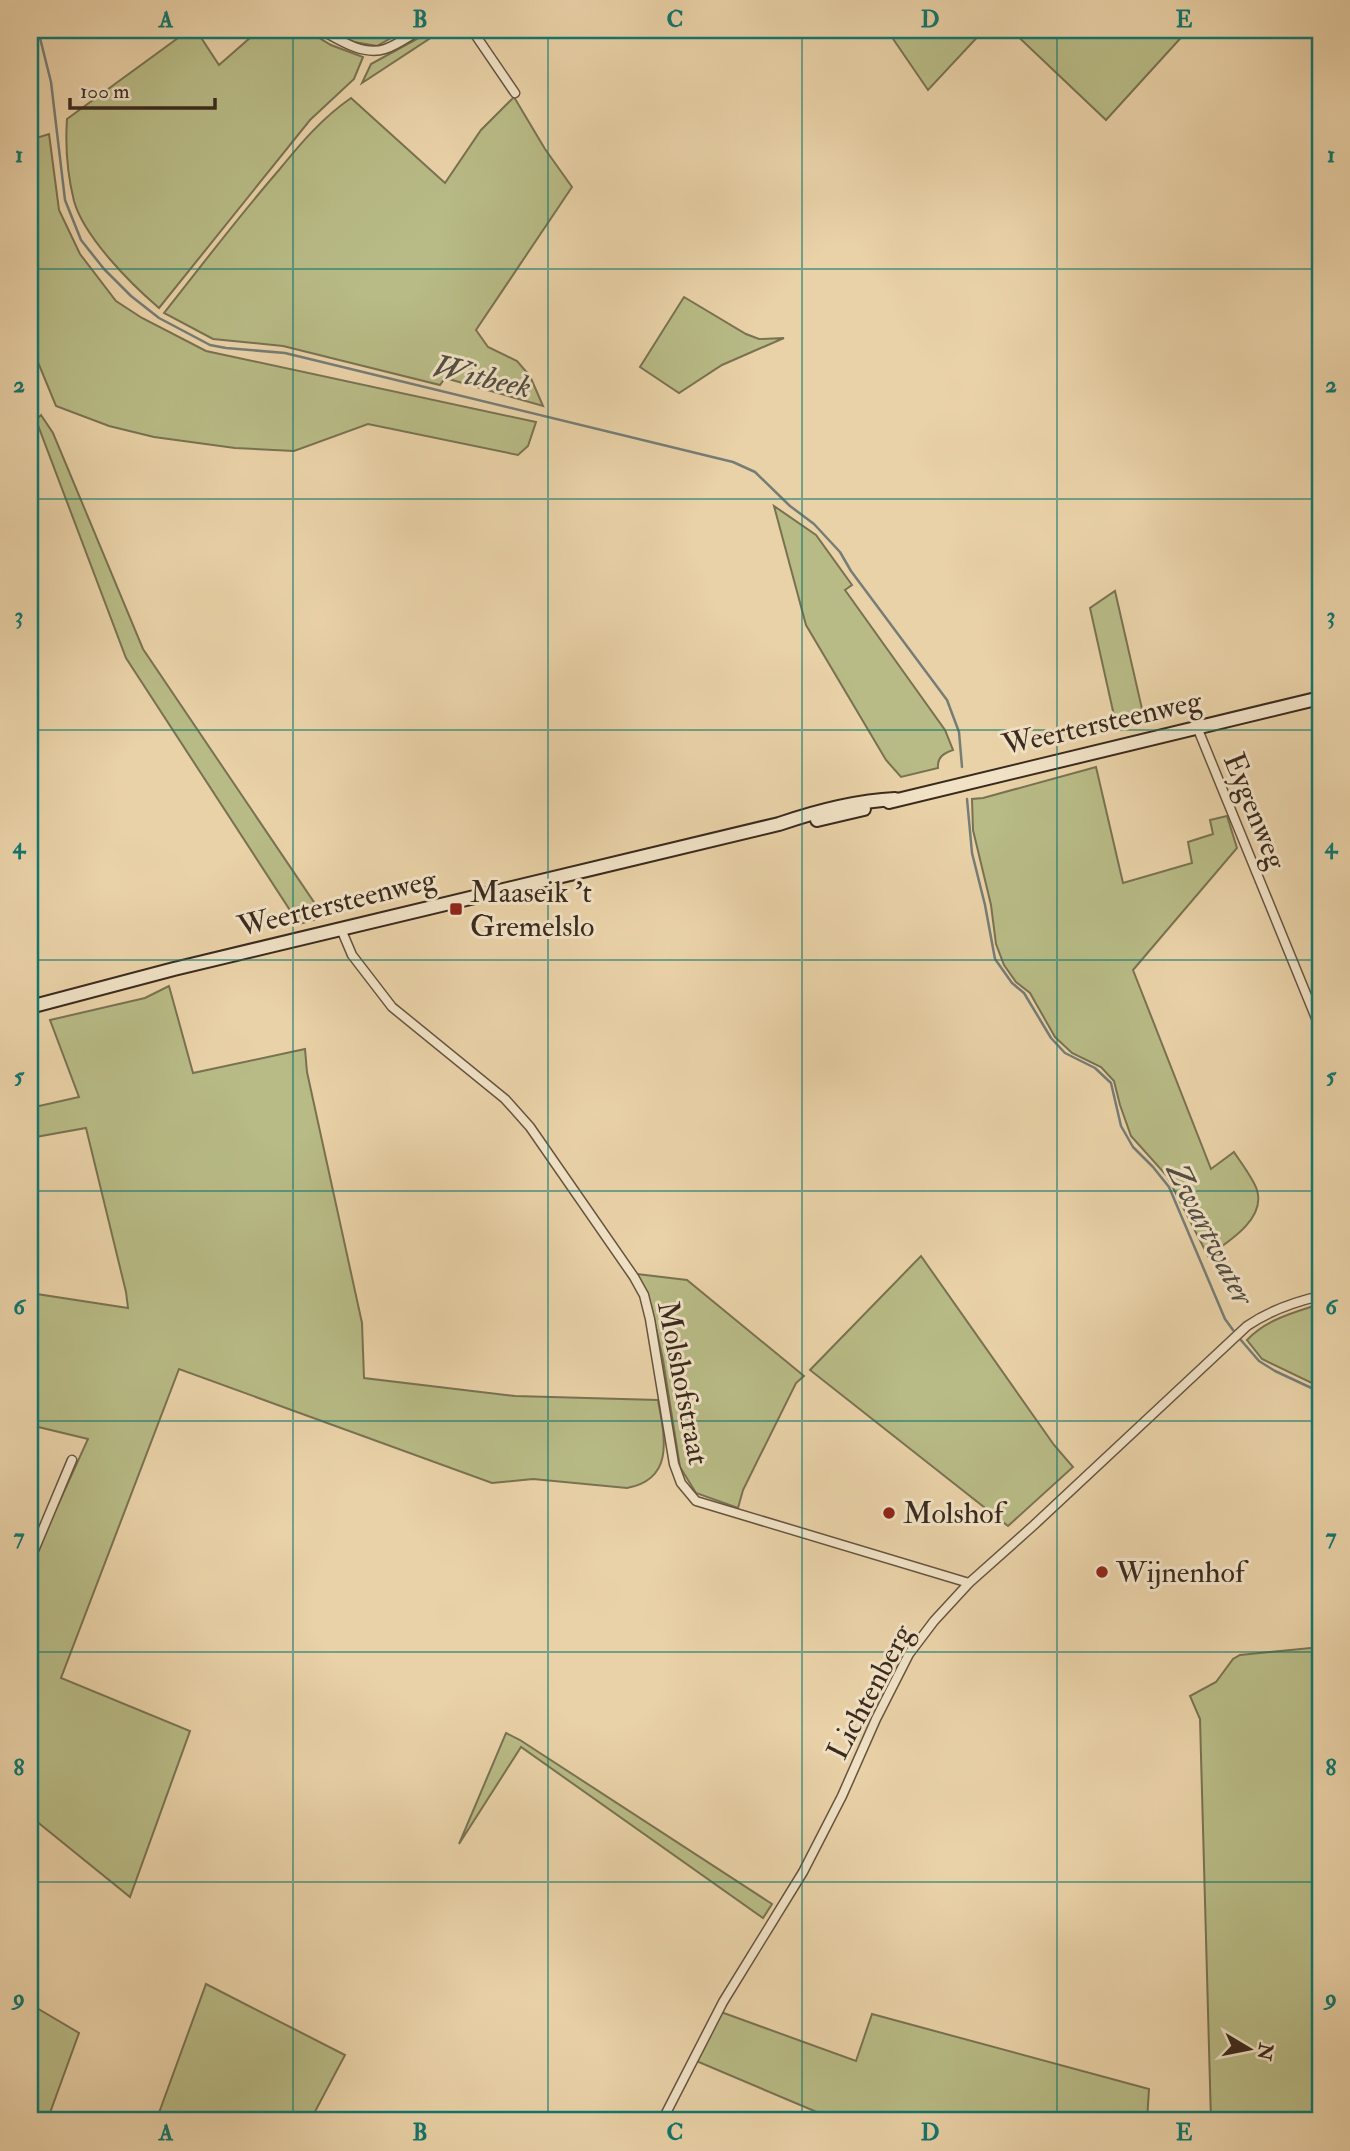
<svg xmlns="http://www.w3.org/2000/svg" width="1350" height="2151" viewBox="0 0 1350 2151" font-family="'IM FELL Double Pica',serif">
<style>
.green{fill:#b8bb86;stroke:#797252;stroke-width:2}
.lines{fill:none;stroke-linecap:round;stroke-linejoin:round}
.stream{stroke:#757d77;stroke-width:2.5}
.minor-casing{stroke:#665440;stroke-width:11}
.secondary-casing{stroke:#3a2a1e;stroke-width:16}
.minor{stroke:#f1e2c6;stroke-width:8}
.secondary{stroke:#f1e2c6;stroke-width:12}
.grid{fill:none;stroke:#0f766e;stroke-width:2;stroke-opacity:0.55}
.poi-dot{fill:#8f2418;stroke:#f1e2c6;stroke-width:2.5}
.labels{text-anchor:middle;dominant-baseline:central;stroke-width:6;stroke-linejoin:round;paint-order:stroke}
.street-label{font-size:30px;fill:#3a2a1e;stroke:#f1e2c6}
.poi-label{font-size:30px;fill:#3a2a1e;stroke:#f1e2c6;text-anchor:start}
.water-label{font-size:32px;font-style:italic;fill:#524d43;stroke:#f1e2c6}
.neatline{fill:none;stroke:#0f766e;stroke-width:2.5}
.grid-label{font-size:23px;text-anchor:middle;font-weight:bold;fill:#0f766e}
</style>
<rect width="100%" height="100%" fill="#ead2a8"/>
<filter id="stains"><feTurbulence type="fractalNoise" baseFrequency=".00286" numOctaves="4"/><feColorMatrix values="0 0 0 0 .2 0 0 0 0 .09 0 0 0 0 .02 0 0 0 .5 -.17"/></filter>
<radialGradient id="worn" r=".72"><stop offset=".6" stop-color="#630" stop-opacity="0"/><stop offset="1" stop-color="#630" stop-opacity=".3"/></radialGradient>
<g class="green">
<path d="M189 30H196L219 65 259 30H306L331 45 363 57 354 79 310 120 159 308C131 284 84 237 74 201 67 173 65 148 67 119Z"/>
<path d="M329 30H405L377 46 354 42Z"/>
<path d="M433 30H439L438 33 362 83 371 64Z"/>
<path d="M887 30H984L928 90Z"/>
<path d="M1011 30H1188L1106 120Z"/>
<path d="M514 97 545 149 572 187 476 330 488 347 517 361 530 376 543 406 445 378 440 385 283 346 213 339 164 313C202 265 239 216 279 170 301 143 322 118 351 98L445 183 481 130Z"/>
<path d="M49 134 59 210 80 254 116 301 142 318 206 351 536 422 528 446 518 455 368 424 294 451 235 448 154 437 109 426 56 406 30 343V140Z"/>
<path d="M684 297 746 334 759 339 784 338 722 365 679 393 640 367Z"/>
<path d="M41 415 53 433 143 649 324 917 299 924 126 658 36 420Z"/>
<path d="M774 506 816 535 852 585 845 590 945 730 953 750C944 753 937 757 938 768L901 777 886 760 806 625Z"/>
<path d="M1115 591 1145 722 1117 729 1090 608Z"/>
<path d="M1096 767 1123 883 1192 863 1188 842 1213 834 1210 820 1227 816 1237 848 1133 970 1211 1169 1234 1152C1241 1163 1253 1178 1257 1190 1266 1219 1228 1242 1208 1256L1167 1176 1131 1136 1120 1105 1114 1081 1101 1067 1072 1053 1055 1037 1030 993 1016 982 1004 965 996 944 991 905 973 830 972 799 983 798Z"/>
<path d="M169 986 193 1073 305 1049 307 1072 362 1323 364 1378 515 1396 658 1400C664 1435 676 1479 627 1488L533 1479 492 1483 179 1369 61 1678 190 1731 130 1897 30 1816V1566L88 1439 34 1426 30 1437V1293L128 1308 126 1292 86 1128 30 1138V1108L79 1097 50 1020 145 998Z"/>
<path d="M921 1256 1054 1445 1073 1467 1008 1526 810 1370Z"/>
<path d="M637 1274 687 1280 804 1376 796 1383 743 1490 738 1508 696 1493 680 1467 663 1360 651 1305Z"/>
<path d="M1320 1304V1387L1262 1359 1247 1340C1267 1319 1293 1313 1320 1304Z"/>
<path d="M1320 1647V2121H1211L1200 1719 1190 1696 1216 1682 1233 1659 1240 1655Z"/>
<path d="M506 1733 520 1740 772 1904 763 1918 521 1747 459 1844Z"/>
<path d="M206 1984 345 2055 310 2121H156Z"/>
<path d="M30 2004 79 2033 47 2121H30Z"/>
<path d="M721 2012 856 2061 872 2014 1149 2089 1147 2121H838L694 2060Z"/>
</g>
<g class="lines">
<g class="stream">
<path d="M38 30 51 82 65 200 81 240 104 269 131 296 159 318 210 345 226 348 285 353 733 462 755 472 790 506 814 524 840 552 851 571 947 700 959 732 962 767"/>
<path d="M967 799 972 853 985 905 995 959 1012 983 1024 993 1051 1038 1065 1053 1095 1068 1111 1083 1121 1126 1133 1147 1153 1167 1169 1187 1225 1319 1233 1330"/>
<path d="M1240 1339 1259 1361 1275 1371 1320 1392"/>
</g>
<defs>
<g id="minor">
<path d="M321 30C339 40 363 56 385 49 397 45 409 36 420 30"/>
<path d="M472 30 515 93"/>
<path d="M1197 727 1320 1028"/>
<path d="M341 929 352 955 392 1007 505 1099 530 1127 634 1277 644 1295 650 1319 674 1464 681 1483 696 1501 969 1583"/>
<path d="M30 1560 72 1460"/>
<path d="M662 2121 723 2002 803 1872 842 1796 876 1719 909 1654 934 1621 969 1583 1034 1525 1247 1326C1269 1311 1294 1302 1320 1296"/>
</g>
<g id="secondary">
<path d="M889 802 1320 698"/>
<path d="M817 820 864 809"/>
<path d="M30 1007 174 969 779 824C817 811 855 801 895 799"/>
</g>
</defs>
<use href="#minor" class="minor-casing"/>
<use href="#secondary" class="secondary-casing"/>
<use href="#minor" class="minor"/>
<use href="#secondary" class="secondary"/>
</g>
<path class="grid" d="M293 30V2121M548 30V2121M802 30V2121M1057 30V2121M30 269H1320M30 499H1320M30 730H1320M30 960H1320M30 1191H1320M30 1421H1320M30 1652H1320M30 1882H1320"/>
<g class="poi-dot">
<rect x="449" y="902" width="14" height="14" rx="3.5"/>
<circle cx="889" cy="1513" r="7"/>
<circle cx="1102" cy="1572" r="7"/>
</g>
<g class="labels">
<g class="street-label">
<text transform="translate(1102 723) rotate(-13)">Weertersteenweg</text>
<text transform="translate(1255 811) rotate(68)">Eygenweg</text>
<text transform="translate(337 903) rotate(-14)">Weertersteenweg</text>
<text transform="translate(683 1383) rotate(79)">Molshofstraat</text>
<text transform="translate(870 1692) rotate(-62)">Lichtenberg</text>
</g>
<g class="poi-label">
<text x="470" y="892">Maaseik 't<tspan x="470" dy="34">Gremelslo</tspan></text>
<text x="903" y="1513">Molshof</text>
<text x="1116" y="1572">Wijnenhof</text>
</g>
<g class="water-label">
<text transform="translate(482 377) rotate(13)">Witbeek</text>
<text transform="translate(1210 1234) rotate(63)">Zwartwater</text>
</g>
</g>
<rect width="1350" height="2151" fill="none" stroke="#ead2a8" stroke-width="77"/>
<g transform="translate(1249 2049) rotate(100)" stroke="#f1e2c6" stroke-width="5" paint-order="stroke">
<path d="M0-5L12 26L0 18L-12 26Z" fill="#3a2a1e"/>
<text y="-10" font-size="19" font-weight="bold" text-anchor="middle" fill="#3a2a1e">N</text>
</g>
<path d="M70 98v10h145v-10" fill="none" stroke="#3a2a1e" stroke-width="3.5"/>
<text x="80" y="98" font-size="21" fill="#3a2a1e" stroke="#f1e2c6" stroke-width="5" paint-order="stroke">100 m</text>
<rect x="38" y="38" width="1274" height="2074" class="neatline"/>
<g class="grid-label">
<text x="166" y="27">A</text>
<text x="420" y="27">B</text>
<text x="675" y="27">C</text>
<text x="930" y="27">D</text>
<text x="1184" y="27">E</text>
<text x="19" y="162">1</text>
<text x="1331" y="162">1</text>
<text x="19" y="392">2</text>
<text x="1331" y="392">2</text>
<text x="19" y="623">3</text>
<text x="1331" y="623">3</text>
<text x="19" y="853">4</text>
<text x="1331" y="853">4</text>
<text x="19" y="1083">5</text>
<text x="1331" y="1083">5</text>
<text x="19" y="1314">6</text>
<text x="1331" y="1314">6</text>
<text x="19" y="1544">7</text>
<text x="1331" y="1544">7</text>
<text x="19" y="1775">8</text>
<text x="1331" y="1775">8</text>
<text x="19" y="2005">9</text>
<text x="1331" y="2005">9</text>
<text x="166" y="2140">A</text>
<text x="420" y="2140">B</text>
<text x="675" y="2140">C</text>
<text x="930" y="2140">D</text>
<text x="1184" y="2140">E</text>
</g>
<rect width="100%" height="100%" filter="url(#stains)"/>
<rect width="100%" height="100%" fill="url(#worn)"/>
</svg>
